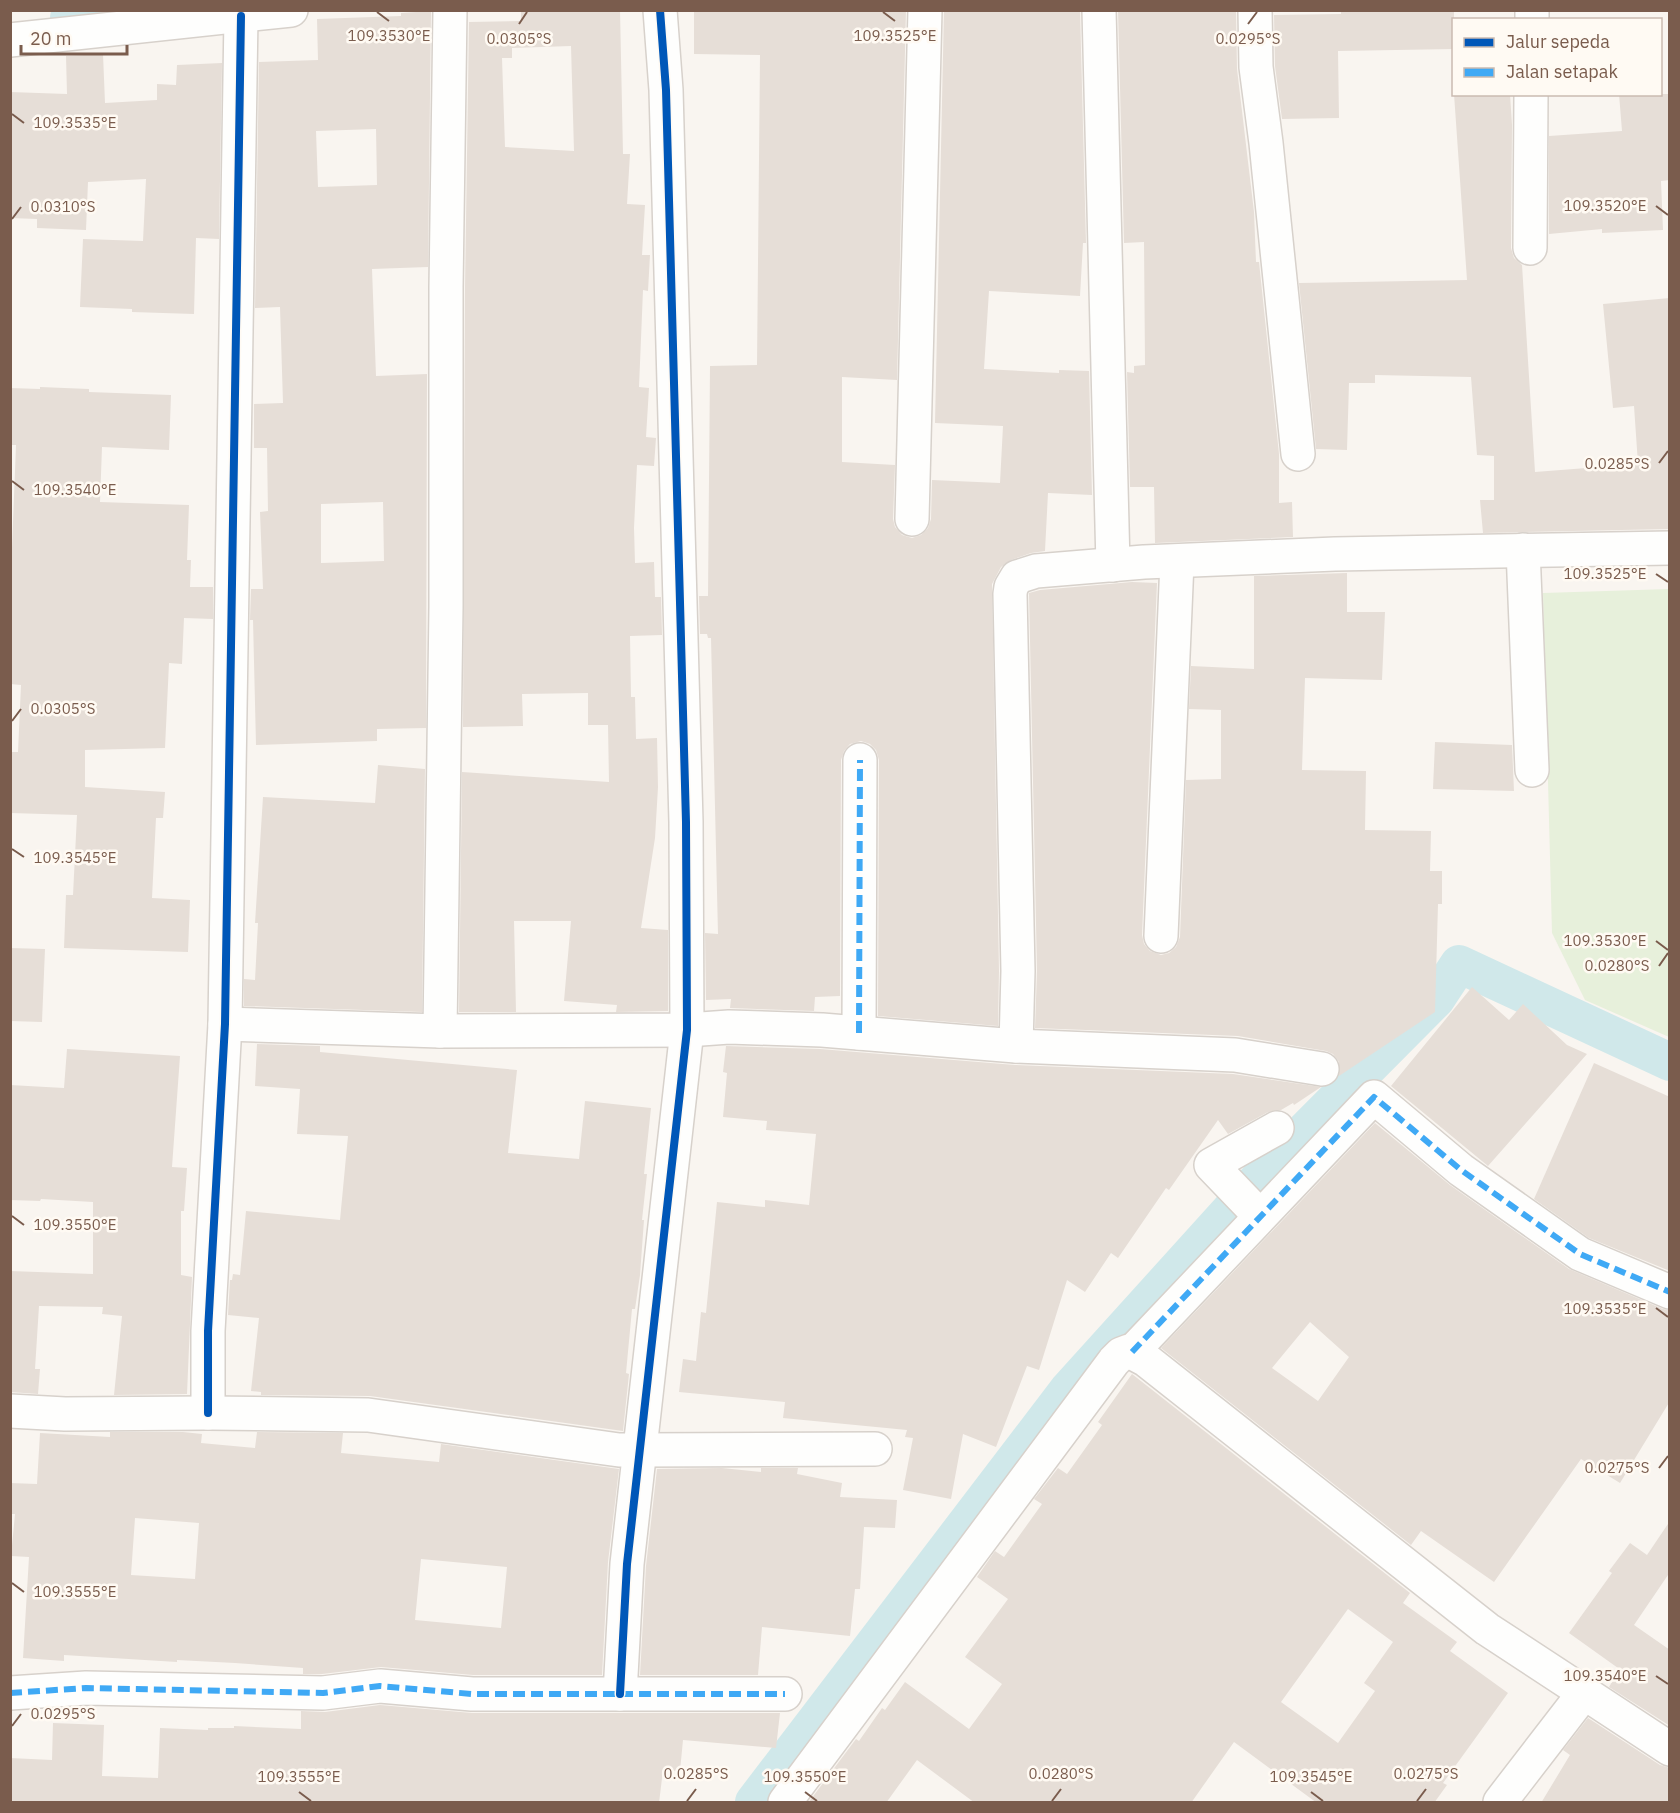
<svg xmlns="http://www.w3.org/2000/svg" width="1680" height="1813" viewBox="0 0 1680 1813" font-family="'IBM Plex Sans',sans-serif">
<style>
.green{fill:#e7f0db}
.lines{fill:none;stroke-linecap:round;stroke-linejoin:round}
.canal{stroke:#d0e8ea;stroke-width:38}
.building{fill:#e6ded7;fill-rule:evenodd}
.minor-casing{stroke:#d7d1cb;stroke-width:36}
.minor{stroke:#fefefd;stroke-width:33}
.quiet{stroke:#3fa9f5;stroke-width:6;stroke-dasharray:12 6;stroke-linecap:butt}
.cycleway-casing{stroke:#fffaf3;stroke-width:11}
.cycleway{stroke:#0057b8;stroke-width:8}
.ticks{fill:none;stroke:#7a5c4d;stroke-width:2}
.ticks-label{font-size:15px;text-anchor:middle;fill:#7a5c4d;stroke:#fffaf3;stroke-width:5;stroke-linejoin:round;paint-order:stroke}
</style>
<rect width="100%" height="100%" fill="#f9f5f0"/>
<path class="green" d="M1669 589H1670L1669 1037 1585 1000 1552 933 1543 593Z"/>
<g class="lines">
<g class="canal">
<path d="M69 18 129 10"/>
<path d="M754 1802 1068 1390 1275 1161 1436 999 1459 964 1670 1062"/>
</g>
</g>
<g class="building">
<path d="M521 10H620L623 154H630L627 204 645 205 642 255H650L648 291 643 290 639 387 649 388 646 437 656 438 654 466 637 465 634 528 635 563 654 562 655 597H661L662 635 630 636 631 697H635L636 739 657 738 658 787 655 838 641 928 668 930V1011L616 1012 617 1005 564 1001 571 921H514L516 1012H459L462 772 609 782 608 725H588V693L522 694 523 726 463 727 465 288 469 22 521 21ZM571 46 574 151 505 147 502 58H512V48Z"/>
<path d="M694 10H906L897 380 842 377V462L895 465 893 519 895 527 902 535 912 538 921 535 928 528 931 519 932 480 1000 483 1003 426 935 423 944 10H1080L1086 243H1083L1080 296 989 291 984 369 1059 373V370L1089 371 1092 495 1048 493 1045 551 1031 553 1011 560 1001 567 992 584 999 971 998 1026 878 1016 879 760 876 750 870 744 861 741 850 744 844 751 841 760 840 996 815 997 814 1011 730 1008 731 999 706 1000 705 933 718 934 711 638H708L707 634H700L699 596H708L710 366 757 365 760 55 694 54Z"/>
<path d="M1118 10H1236L1237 69 1254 212 1256 262H1259L1279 454V503L1292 502 1293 537 1155 543 1154 487H1130L1127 372 1134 373V366L1145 365 1144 242 1124 243Z"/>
<path d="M1341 10H1454V49L1338 51 1339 118 1282 119 1275 66 1274 15 1341 14Z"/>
<path d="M431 11 428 267 372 269 376 376 427 374 426 728 377 729V741L256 745 253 620H250L251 589H263L260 512 268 511 267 448H254V404L283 403 280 307 255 308 259 62 318 60 317 19 401 16V13ZM376 129 377 185 318 187 316 131ZM383 502 384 561 321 563V504Z"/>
<path d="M103 54 105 103 157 100V84L176 85 177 65 222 63 219 239 196 238 194 314 132 312V309L80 307 83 239 143 241 146 179 88 182 86 230 37 228V219L10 218V92L67 94 66 56Z"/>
<path d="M1454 94H1510L1512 125 1511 248 1514 258 1522 265 1535 472 1638 464 1634 406 1613 408 1603 304 1670 298V529L1483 533 1480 500H1494V456L1477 455 1471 377 1375 375V383H1349L1347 450 1316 449 1299 283 1467 280Z"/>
<path d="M1619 94H1670V180L1661 181 1663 230 1602 233V229L1549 234V136L1622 131Z"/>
<path d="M40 387 89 389V392L171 395 169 450 102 447 100 502 189 505 187 560H191L190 587H213V619L184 618 182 664 169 663 165 748 85 750V787L165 792 163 818H156L152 898 190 900 188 952 64 948 66 895H73L77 815 10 813V752H18L21 685 10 684V548H12L16 445H10V388L40 389Z"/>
<path d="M1347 573V612H1385L1382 680 1305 678 1302 770 1366 771 1365 830 1431 831 1430 871H1442V904H1438L1435 1012 1339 1076V1062L1333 1054 1326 1051 1238 1036 1035 1028 1037 971 1029 593 1040 590 1132 582 1157 583 1142 935 1144 944 1150 951 1161 955 1169 953 1176 947 1180 937 1186 780 1221 779V710L1189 709 1191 666 1254 669V576Z"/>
<path d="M1435 742 1512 745 1514 791 1433 789Z"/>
<path d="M378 765 425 769 422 1012 244 1006V979L255 980 258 923H255L263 797 375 803Z"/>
<path d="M10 948 45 949 42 1022 10 1021Z"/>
<path d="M1472 987 1509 1020 1523 1004 1567 1045 1587 1054 1488 1166 1391 1086Z"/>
<path d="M257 1044 320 1046V1052L517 1070 508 1153 579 1159 585 1101 651 1108 644 1174H647L642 1220H644L640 1275 635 1309H632L626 1373 629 1374 623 1431 370 1396 261 1395V1392L251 1391 259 1318 228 1315 230 1280H232L233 1274 240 1275 246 1211 340 1220 348 1136 297 1134 300 1089 255 1086Z"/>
<path d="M726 1046 820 1049 1015 1065 1233 1074 1321 1087 1294 1105 1293 1103 1281 1110 1268 1112 1228 1134 1218 1120 1169 1190 1166 1188 1118 1258 1111 1253 1085 1292 1067 1280 1039 1370 1027 1366 996 1447 963 1434 951 1499 903 1490 913 1438 905 1437 907 1430 783 1418 785 1402 679 1392 683 1359 696 1361 701 1312 706 1313 717 1202 765 1207V1200L809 1205 816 1134 766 1130 767 1121 723 1117 727 1073 723 1072Z"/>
<path d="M67 1049 180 1056 172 1167 187 1168 184 1211H181V1275L192 1277 187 1394 114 1395 122 1316 102 1314 103 1307 39 1306 35 1369H40L38 1394 10 1392V1271L93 1274V1202L41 1199 40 1201 10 1200V1085L64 1088Z"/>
<path d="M1594 1063 1670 1097V1271L1589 1238 1534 1199Z"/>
<path d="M1375 1123 1450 1185 1569 1269 1663 1309 1670 1310V1401L1620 1483 1581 1459 1494 1582 1421 1531 1411 1545 1161 1348ZM1310 1322 1349 1357 1318 1401 1272 1368Z"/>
<path d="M1132 1374 1410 1593 1403 1603 1457 1642 1450 1651 1508 1693 1443 1783 1447 1785 1434 1803H1317L1234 1742 1191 1803H975L917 1760 886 1803H808L856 1739 859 1741 882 1708 885 1710 905 1682 969 1729 1002 1684 965 1657 1008 1599 977 1577 995 1551 1004 1557 1042 1504 1034 1499 1058 1468 1067 1474 1102 1425 1098 1422ZM1348 1609 1393 1642 1364 1683 1375 1691 1338 1743 1281 1702Z"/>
<path d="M110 1432H183L202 1434 201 1443 255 1448 257 1432 343 1433 341 1453 439 1462 441 1444 619 1469 608 1562 602 1675H473L381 1667 322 1674H303V1668L235 1663 177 1660V1662L64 1655V1661L23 1658 29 1557 11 1556 15 1514H10V1483L37 1484 40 1433 110 1437ZM135 1518 199 1523 195 1579 131 1575ZM421 1559 507 1567 501 1628 415 1620Z"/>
<path d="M722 1468 761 1472V1468H798L797 1474 842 1483 840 1497 897 1500 895 1528 864 1527 860 1589H855L850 1636 762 1627 758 1675H640L646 1566 657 1469Z"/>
<path d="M1670 1521V1572L1634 1625 1670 1650V1726L1609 1687 1612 1682 1610 1680 1618 1668 1569 1633 1612 1573 1609 1571 1630 1543 1647 1555Z"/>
<path d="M380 1705 472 1713H780L776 1748 683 1740 680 1771 663 1770 659 1803H10V1758L52 1760 53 1723 104 1725 102 1776 158 1778 160 1728 208 1730V1728H234V1726L301 1729V1711L325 1712Z"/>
<path d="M1588 1718 1660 1765 1670 1768V1803H1541L1570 1755 1563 1750Z"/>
</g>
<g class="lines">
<defs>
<g id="minor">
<path d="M1099 10 1113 565"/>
<path d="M1255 10 1256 67 1266 143 1298 454"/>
<path d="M1532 20V10"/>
<path d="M10 40 291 10"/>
<path d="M1530 248 1531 94"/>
<path d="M912 519 925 10"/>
<path d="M1523 550 1532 770"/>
<path d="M1161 936 1177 562"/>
<path d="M225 1024 440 1031 687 1030 729 1027 822 1030 1016 1046 1235 1055 1322 1069"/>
<path d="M440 1031 446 607V288L450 10"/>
<path d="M859 1033 860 760"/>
<path d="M1016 1046 1018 971 1010 594 1011 587 1017 577 1036 571 1144 562 1335 554 1670 548"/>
<path d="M1260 1216 1211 1165 1277 1128"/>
<path d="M1132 1352 1374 1097 1461 1170 1580 1254 1670 1292"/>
<path d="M10 1411 65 1414 208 1413 368 1415 619 1450H639L875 1449"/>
<path d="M208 1413V1331L225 1024 241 16"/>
<path d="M10 1693 86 1688 323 1693 380 1686 472 1694H785"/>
<path d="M620 1694 627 1564 687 1030 686 822 666 90 660 10"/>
<path d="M785 1802 1114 1361 1121 1354 1129 1351 1146 1360 1487 1629 1670 1749"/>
<path d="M1500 1802 1584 1693"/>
</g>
</defs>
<use href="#minor" class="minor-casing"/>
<use href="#minor" class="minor"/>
<g class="quiet">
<path d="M859 1033 860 760"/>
<path d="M1132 1352 1374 1097 1461 1170 1580 1254 1670 1292"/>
<path d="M10 1693 86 1688 323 1693 380 1686 472 1694H785"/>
</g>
<defs>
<g id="cycleway">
<path d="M208 1413V1331L225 1024 241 16"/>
<path d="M620 1694 627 1564 687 1030 686 822 666 90 660 10"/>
</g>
</defs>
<use href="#cycleway" class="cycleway-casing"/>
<use href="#cycleway" class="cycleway"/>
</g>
<path class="ticks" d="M377 12 389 21M883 12 895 21M519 24 527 12M1248 24 1257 12M12 114 24 123M1656 206 1668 215M12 219 21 207M1659 463 1668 451M12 481 24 490M1656 574 1668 582M12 721 21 709M12 849 24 857M1656 941 1668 950M1659 966 1668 953M12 1216 24 1225M1656 1308 1668 1317M1659 1468 1668 1456M12 1583 24 1592M1656 1676 1668 1684M12 1726 21 1714M299 1792 311 1801M805 1792 817 1801M1311 1792 1323 1801M687 1801 696 1789M1052 1801 1061 1789M1417 1801 1426 1789"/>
<g class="ticks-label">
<text x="389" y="41">109.3530°E</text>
<text x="895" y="41">109.3525°E</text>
<text x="1248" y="44">0.0295°S</text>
<text x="519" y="44">0.0305°S</text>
<text x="75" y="128">109.3535°E</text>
<text x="1605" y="211">109.3520°E</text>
<text x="63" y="212">0.0310°S</text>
<text x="1617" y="469">0.0285°S</text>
<text x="75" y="495">109.3540°E</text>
<text x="1605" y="579">109.3525°E</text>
<text x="63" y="714">0.0305°S</text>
<text x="75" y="863">109.3545°E</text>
<text x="1605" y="946">109.3530°E</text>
<text x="1617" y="971">0.0280°S</text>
<text x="75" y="1230">109.3550°E</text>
<text x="1605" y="1314">109.3535°E</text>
<text x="1617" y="1473">0.0275°S</text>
<text x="75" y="1597">109.3555°E</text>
<text x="1605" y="1681">109.3540°E</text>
<text x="63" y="1719">0.0295°S</text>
<text x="696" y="1779">0.0285°S</text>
<text x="1061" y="1779">0.0280°S</text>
<text x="1426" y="1779">0.0275°S</text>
<text x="299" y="1782">109.3555°E</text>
<text x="805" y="1782">109.3550°E</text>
<text x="1311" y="1782">109.3545°E</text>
</g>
<rect width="1680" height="1813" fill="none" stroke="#7a5c4d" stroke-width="24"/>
<rect x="1452" y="18" width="210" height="78" fill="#fffaf3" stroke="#cabbb1" stroke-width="1.5"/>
<rect x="1464" y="38" width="30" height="9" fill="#0057b8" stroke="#cabbb1" stroke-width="1.5"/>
<text x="1506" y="48" font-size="18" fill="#7a5c4d">Jalur sepeda</text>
<rect x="1464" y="68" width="30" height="9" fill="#3fa9f5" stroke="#cabbb1" stroke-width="1.5"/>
<text x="1506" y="78" font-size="18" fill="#7a5c4d">Jalan setapak</text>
<path d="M21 45v9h106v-9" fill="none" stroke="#7a5c4d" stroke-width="3"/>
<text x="30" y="45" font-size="18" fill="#7a5c4d" stroke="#fffaf3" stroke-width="4.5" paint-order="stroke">20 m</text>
</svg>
